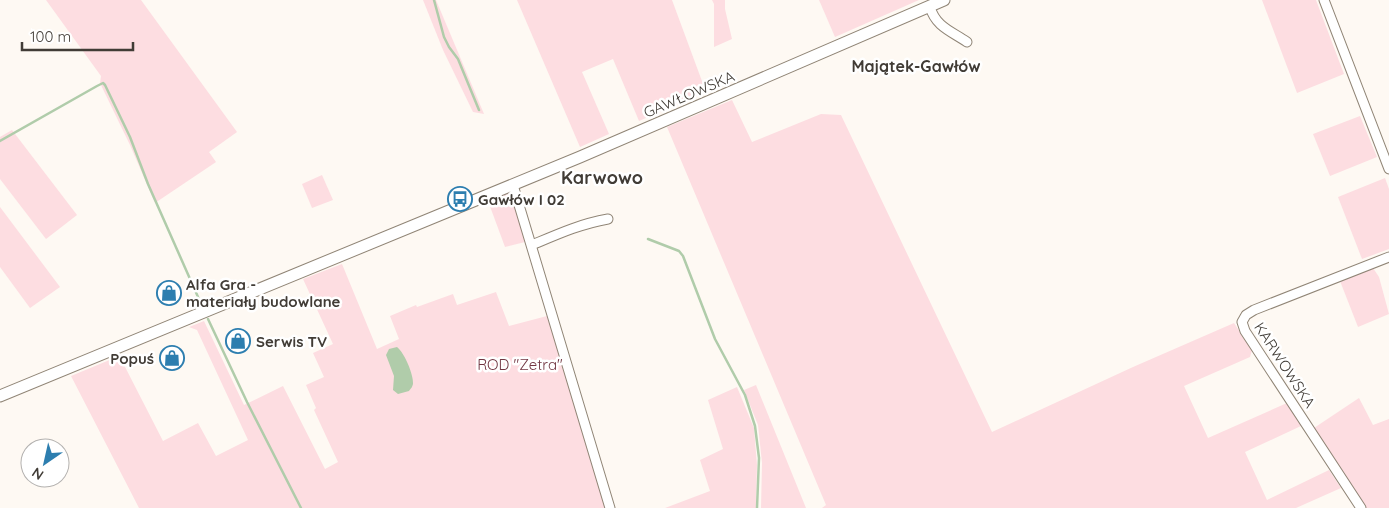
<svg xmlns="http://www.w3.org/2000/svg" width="1389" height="508" viewBox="0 0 1389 508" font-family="Quicksand,sans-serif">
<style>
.green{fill:#fddde1}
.water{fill:#b0ccaa}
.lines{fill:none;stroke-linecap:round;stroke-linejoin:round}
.stream{stroke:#b0ccaa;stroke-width:2.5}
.minor-casing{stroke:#908576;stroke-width:11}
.tertiary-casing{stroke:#908576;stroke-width:13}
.minor{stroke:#fff;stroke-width:9}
.tertiary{stroke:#fff;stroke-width:11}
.labels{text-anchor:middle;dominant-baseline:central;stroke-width:5;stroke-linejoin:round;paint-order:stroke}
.street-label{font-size:15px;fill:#413c36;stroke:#fff}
.poi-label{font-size:15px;font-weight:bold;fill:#413c36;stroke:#fff;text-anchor:start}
.park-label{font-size:15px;fill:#713541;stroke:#fff}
.neighbourhood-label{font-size:16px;font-weight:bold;fill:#413c36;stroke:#fff}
.quarter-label{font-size:18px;font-weight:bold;fill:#413c36;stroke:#fff}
</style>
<rect width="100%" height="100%" fill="#fef9f3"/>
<g class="green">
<path d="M46 0H141L237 132 209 152 216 162 155 203 130 145 100 83 101 76Z"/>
<path d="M423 0H436L484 114 473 112 443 50Z"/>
<path d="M517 0H672L706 92 639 121 613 59 582 72 609 134 580 147Z"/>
<path d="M712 0H725V9L732 39 714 47V4Z"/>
<path d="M819 0H919L835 37Z"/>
<path d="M1262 0H1316L1344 74 1297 93Z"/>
<path d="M732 100 752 142 821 114 841 115 992 432 1133 367 1234 323 1252 350 1250 357 1184 386 1208 438 1287 403 1301 426 1245 452 1267 500 1329 470 1341 488 1296 508H822L826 505 667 127Z"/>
<path d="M1360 116 1377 157 1330 176 1313 134Z"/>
<path d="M12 130 77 215 46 239 0 179V137Z"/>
<path d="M322 175 333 200 312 208 302 184Z"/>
<path d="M1385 178 1389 189V249L1362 259 1338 197Z"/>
<path d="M510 193 514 198 525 242 505 247 488 201Z"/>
<path d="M0 207 60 287 30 308 0 267Z"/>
<path d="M342 264 377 349 399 339 390 316 416 305 417 307 453 294 457 305 496 292 509 326 547 316 606 508H139L71 376 124 354 122 361 163 441 198 423 216 456 248 440 197 330 189 327 204 321 244 405 283 386 325 469 338 462 314 410 316 408 306 385 324 377 313 353 333 344 303 279Z"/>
<path d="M1373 268 1379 277 1389 314 1358 327 1340 281Z"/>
<path d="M756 385 806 508H761L762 463 758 425 744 390Z"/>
<path d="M737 387 754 428 757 465 756 508H665L710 491 700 460 723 449 708 400Z"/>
<path d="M1359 398 1373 425 1389 419V508H1366L1314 428Z"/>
</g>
<path class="water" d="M397 347C404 352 414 375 413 384 412 388 411 388 409 391L398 394 393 390 394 376 386 355 389 349Z"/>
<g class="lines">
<g class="stream">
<path d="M434 0 444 37 449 47 458 59 479 110"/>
<path d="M0 141 97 86 103 83 105 85 130 137 148 184 202 306"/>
<path d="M648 239 679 251 683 256 715 339 745 395 755 426 759 458 757 508"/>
<path d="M208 319 247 402 301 508"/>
</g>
<defs>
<g id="minor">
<path d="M1324 0 1389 169"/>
<path d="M930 7C936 27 951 31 967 42"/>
<path d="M513 185 610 508"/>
<path d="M532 245C558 234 580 224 608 219"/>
<path d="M1361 508 1245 331 1242 322 1246 315 1254 310 1389 257"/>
</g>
<path id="tertiary" d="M0 396 580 157 944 0"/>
</defs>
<use href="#minor" class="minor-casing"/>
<use href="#tertiary" class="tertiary-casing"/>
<use href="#minor" class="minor"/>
<use href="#tertiary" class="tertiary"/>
</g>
<defs>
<symbol id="bus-ring" viewBox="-11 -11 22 22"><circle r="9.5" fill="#fff" stroke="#2d7eaf" stroke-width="1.5"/><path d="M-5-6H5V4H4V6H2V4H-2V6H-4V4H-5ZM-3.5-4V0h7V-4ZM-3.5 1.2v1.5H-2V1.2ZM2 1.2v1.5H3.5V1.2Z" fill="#2d7eaf"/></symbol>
<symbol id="shop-ring" viewBox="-11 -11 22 22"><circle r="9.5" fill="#fff" stroke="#2d7eaf" stroke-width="1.5"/><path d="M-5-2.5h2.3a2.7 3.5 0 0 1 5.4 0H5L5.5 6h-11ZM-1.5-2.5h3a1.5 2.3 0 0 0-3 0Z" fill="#2d7eaf"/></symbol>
</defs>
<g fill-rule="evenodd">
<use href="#bus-ring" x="446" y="185" width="28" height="28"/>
<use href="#shop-ring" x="155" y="279" width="28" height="28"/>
<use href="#shop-ring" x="224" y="327" width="28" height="28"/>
<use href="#shop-ring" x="158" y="344" width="28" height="28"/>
</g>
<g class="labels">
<g class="street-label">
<text transform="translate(689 94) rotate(-23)">GAWŁOWSKA</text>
<text transform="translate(1285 365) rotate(57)">KARWOWSKA</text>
</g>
<g class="poi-label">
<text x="478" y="199">Gawłów I 02</text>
<text x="186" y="284">Alfa Gra -<tspan x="186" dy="17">materiały budowlane</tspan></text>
<text x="256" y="341">Serwis TV</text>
<text x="154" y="358" text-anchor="end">Popuś</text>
</g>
<g class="park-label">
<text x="520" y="364">ROD "Zetra"</text>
</g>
<g class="neighbourhood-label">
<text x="916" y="66">Majątek-Gawłów</text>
</g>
<g class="quarter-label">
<text x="602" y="177">Karwowo</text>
</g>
</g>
<g transform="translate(45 463) rotate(214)"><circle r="24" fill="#ffffff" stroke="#b3b1af"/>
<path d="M0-4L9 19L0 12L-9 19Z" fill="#2d7eaf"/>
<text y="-8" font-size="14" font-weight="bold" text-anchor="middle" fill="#413c36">N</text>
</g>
<path d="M22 42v8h111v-8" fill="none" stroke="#413c36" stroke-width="2.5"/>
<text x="30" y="42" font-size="15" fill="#413c36" stroke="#ffffff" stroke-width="4" paint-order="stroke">100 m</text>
</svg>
